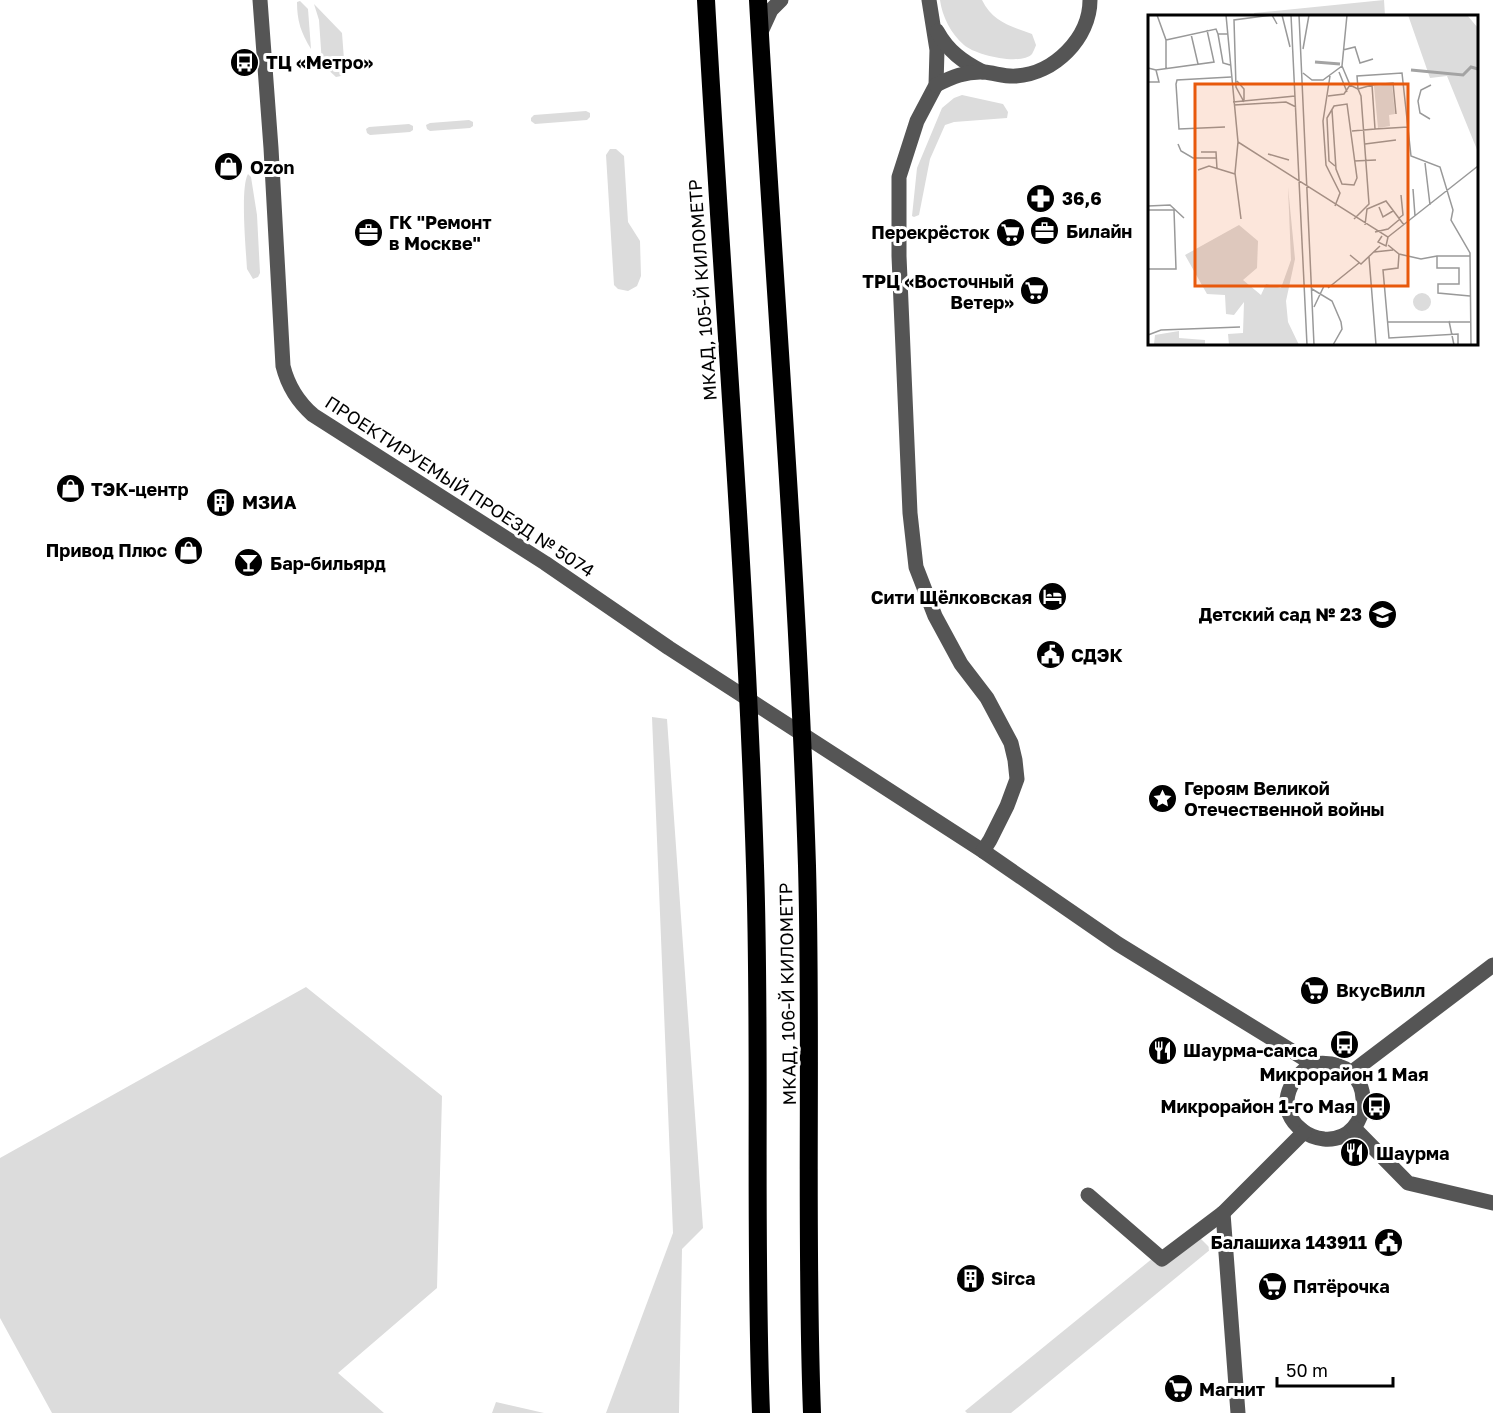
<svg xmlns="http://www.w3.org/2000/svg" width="1493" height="1413" viewBox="0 0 1493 1413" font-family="'Golos Text',sans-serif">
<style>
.green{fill:#dcdcdc}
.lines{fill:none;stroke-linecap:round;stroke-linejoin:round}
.minor{stroke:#555;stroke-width:15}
.highway{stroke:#000;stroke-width:18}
.labels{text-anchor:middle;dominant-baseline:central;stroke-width:6;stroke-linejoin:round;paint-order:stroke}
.poi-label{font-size:18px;font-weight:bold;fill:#000;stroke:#fff;text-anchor:start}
.street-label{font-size:18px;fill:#000;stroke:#fff}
.inset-river{fill:none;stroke:#a3a3a3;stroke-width:3}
.inset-road{fill:none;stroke:#999;stroke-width:1.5}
.view{fill:#e8590c;fill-opacity:0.15;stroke:#e8590c;stroke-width:3}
.inset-edge{fill:none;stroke:#000;stroke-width:3}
</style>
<rect width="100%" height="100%" fill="#fff"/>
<g class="green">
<path d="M940 0H982C993 22 1010 26 1032 34L1036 45C1036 46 1032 54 1032 54 1021 66 975 55 964 45 951 34 942 16 940 0Z"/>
<path d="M1384 0 1385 16H1254V13Z"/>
<path d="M300 1 308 9 311 49C301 33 297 21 297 2Z"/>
<path d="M314 4 342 33 345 73 341 76 336 77 322 64 319 20Z"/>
<path d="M962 95 1003 104 1008 112 1007 118 954 122 945 125 930 159 919 215 914 217 912 216 917 168 942 108 954 98Z"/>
<path d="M586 111 590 113V117L587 120 535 124 531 121V118L534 115Z"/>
<path d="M469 120 473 122V126L470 128 430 131 427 129 426 125 430 123Z"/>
<path d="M409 124 413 126V130L410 132 370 135 367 133 366 129 369 127Z"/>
<path d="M610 149H616L624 156 628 222 640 241 641 276 637 286 628 291 618 289 614 285 606 155Z"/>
<path d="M248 174 251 177 257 215 260 273 258 277 253 279 247 269C246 250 240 188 248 174Z"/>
<path d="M652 717 667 719 703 1228 682 1249 679 1413H606L673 1233Z"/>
<path d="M306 987 442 1096 437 1288 338 1373 384 1413H52L0 1318V1158Z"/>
<path d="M1198 1236 1211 1249 1011 1413H967L965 1411 1153 1258Z"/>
<path d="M496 1402 544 1413H492Z"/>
</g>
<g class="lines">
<g class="minor">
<path d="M260 0 271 148 283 366C288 386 297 401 313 415L545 563 669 648 983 851 1118 944 1313 1064C1381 1055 1375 1143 1324 1139 1316 1138 1309 1136 1303 1131 1275 1110 1287 1079 1313 1064"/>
<path d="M929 0 937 50 936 85 917 121 899 177V256L910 513 916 567 935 616 961 664 987 698 1011 743 1015 760 1017 779 1007 806 990 840 983 851"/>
<path d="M937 31C948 51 963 62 983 72"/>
<path d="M760 34 771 10 781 0"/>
<path d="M936 85C952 77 966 71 984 72 995 73 1006 77 1016 76 1054 74 1090 38 1090 0"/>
<path d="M1352 1072 1493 965"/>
<path d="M1354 1128 1408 1183 1493 1203"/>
<path d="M1088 1195 1162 1259 1223 1213 1304 1132"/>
<path d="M1223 1213 1238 1413"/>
</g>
<g class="highway">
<path d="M706 0C722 289 746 577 755 866 761 1048 754 1231 761 1413"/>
<path d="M758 0C774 288 798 577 807 866 812 1048 805 1231 812 1413"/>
</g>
</g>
<defs>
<symbol id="bus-disc" viewBox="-11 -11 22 22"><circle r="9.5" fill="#000" stroke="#fff"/><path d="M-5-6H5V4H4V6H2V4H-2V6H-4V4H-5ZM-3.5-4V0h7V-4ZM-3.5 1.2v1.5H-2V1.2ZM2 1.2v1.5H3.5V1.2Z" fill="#fff"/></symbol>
<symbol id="shop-disc" viewBox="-11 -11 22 22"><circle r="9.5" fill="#000" stroke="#fff"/><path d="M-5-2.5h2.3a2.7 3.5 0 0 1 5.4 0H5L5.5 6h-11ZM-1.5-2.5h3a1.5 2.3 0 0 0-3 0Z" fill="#fff"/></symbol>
<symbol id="pharmacy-disc" viewBox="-11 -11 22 22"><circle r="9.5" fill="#000" stroke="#fff"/><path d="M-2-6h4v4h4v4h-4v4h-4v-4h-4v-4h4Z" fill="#fff"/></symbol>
<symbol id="office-disc" viewBox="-11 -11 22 22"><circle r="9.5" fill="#000" stroke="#fff"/><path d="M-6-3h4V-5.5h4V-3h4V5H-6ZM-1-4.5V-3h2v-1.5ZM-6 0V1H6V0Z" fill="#fff"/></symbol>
<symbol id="supermarket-disc" viewBox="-11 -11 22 22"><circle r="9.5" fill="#000" stroke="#fff"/><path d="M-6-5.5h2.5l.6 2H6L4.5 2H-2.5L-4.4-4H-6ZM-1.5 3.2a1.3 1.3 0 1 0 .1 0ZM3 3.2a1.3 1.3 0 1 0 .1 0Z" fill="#fff"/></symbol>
<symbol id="building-disc" viewBox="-11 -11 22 22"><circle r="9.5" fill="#000" stroke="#fff"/><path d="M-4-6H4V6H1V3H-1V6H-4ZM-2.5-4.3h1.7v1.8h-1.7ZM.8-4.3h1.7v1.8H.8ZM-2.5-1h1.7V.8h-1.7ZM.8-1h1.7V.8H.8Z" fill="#fff"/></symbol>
<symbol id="bar-disc" viewBox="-11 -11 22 22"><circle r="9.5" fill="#000" stroke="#fff"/><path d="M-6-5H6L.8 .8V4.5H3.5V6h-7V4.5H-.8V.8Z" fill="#fff"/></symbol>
<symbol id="hotel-disc" viewBox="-11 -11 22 22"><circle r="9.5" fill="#000" stroke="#fff"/><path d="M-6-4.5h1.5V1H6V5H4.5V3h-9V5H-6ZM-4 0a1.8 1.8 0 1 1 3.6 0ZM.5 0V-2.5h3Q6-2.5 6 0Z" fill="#fff"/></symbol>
<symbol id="school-disc" viewBox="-11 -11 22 22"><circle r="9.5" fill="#000" stroke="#fff"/><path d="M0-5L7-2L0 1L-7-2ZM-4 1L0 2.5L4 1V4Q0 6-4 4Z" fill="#fff"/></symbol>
<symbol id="civic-disc" viewBox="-11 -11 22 22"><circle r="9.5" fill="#000" stroke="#fff"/><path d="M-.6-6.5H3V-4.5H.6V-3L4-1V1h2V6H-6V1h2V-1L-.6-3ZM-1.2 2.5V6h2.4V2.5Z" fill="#fff"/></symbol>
<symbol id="sight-disc" viewBox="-11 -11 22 22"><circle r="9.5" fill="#000" stroke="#fff"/><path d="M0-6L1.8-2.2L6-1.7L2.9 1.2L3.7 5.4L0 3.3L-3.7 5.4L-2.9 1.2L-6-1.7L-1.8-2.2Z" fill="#fff"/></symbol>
<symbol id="restaurant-disc" viewBox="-11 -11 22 22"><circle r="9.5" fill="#000" stroke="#fff"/><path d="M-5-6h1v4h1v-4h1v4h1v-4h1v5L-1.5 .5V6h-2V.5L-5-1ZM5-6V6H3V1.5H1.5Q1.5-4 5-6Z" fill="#fff"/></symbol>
</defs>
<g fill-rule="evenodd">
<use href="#bus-disc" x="228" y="46" width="33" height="33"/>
<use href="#shop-disc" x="212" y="150" width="33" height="33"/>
<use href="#pharmacy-disc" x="1024" y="182" width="33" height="33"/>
<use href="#office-disc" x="1028" y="214" width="33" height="33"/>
<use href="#office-disc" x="352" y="216" width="33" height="33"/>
<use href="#supermarket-disc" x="994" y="216" width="33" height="33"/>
<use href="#supermarket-disc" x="1018" y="274" width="33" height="33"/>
<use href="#shop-disc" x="54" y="472" width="33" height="33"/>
<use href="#building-disc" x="204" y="486" width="33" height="33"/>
<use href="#shop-disc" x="172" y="534" width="33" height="33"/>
<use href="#bar-disc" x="232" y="546" width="33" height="33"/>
<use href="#hotel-disc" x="1036" y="580" width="33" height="33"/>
<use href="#school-disc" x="1366" y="598" width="33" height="33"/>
<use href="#civic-disc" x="1034" y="638" width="33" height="33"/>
<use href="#sight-disc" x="1146" y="782" width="33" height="33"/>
<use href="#supermarket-disc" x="1298" y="974" width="33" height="33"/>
<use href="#bus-disc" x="1328" y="1028" width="33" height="33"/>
<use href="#restaurant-disc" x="1146" y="1034" width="33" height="33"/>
<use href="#bus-disc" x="1360" y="1090" width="33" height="33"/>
<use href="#restaurant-disc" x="1338" y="1136" width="33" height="33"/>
<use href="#civic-disc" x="1372" y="1226" width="33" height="33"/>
<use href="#building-disc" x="954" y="1262" width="33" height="33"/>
<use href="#supermarket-disc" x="1256" y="1270" width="33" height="33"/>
<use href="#supermarket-disc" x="1162" y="1372" width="33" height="33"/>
</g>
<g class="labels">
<g class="poi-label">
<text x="266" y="62">ТЦ «Метро»</text>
<text x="250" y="167">Ozon</text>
<text x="1062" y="198">36,6</text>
<text x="389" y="222">ГК "Ремонт<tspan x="389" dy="21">в Москве"</tspan></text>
<text x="1066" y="231">Билайн</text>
<text x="990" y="232" text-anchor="end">Перекрёсток</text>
<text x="1014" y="281" text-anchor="end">ТРЦ «Восточный<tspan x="1014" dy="21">Ветер»</tspan></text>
<text x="91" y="489">ТЭК-центр</text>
<text x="242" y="502">МЗИА</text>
<text x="167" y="550" text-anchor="end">Привод Плюс</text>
<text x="270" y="563">Бар-бильярд</text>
<text x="1032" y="597" text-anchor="end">Сити Щёлковская</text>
<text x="1362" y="614" text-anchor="end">Детский сад № 23</text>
<text x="1071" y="655">СДЭК</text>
<text x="1184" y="788">Героям Великой<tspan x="1184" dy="21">Отечественной войны</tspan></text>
<text x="1336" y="990">ВкусВилл</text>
<text x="1183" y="1050">Шаурма-самса</text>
<text x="1344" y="1074" text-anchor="middle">Микрорайон 1 Мая</text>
<text x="1355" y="1106" text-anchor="end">Микрорайон 1-го Мая</text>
<text x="1376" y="1153">Шаурма</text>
<text x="1367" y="1242" text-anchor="end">Балашиха 143911</text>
<text x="991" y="1278">Sirca</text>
<text x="1293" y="1286">Пятёрочка</text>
<text x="1199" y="1389">Магнит</text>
</g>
<g class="street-label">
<text transform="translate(702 290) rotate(-94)">МКАД, 105-Й КИЛОМЕТР</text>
<text transform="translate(460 486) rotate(33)">ПРОЕКТИРУЕМЫЙ ПРОЕЗД № 5074</text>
<text transform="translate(787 994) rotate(-91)">МКАД, 106-Й КИЛОМЕТР</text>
</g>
</g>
<g transform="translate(1148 15)">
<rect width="330" height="330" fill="#fff"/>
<path d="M260 0H319L330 13V137L299 61 282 63ZM244 69 247 99 241 100 242 111 230 113 226 71ZM140 172 147 244 138 286 140 307 151 330H81L80 319 95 318 96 287 86 300 78 299 77 280 59 279 37 240 91 210 110 226 109 253 95 265 113 280 118 269 133 273 143 245ZM265 287a9 9 0 1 1 18 0a9 9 0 1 1-18 0ZM31 316V323L57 325V329H6L7 320Z" fill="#dcdcdc"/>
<path class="inset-river" d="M167 47 192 49M263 55 315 60 323 52 330 54"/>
<path class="inset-road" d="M9 0 18 25V53M78 0 90 127 240 222 238 231 230 227 234 221M134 0 142 32M143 0 159 330M151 0 166 330M43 19 50 49M70 19 75 48 82 50M18 25 68 14 70 19H80M155 34 161 0M195 35 207 32 212 48 225 44M0 53 8 55 66 47 59 15M191 57 199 77M155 58 164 65H175L194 51M182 61 175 106 178 150 192 178 187 191M89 66 96 74V85M0 67H11L8 55M202 70 210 74 213 81 221 189 206 204M224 70 245 68 248 99M180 81 196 79 202 70 194 51 199 0M85 87 147 81M96 87 88 72 86 5 124 0 129 9M86 90 138 87 148 92M184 95 188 154 194 169 206 170 209 163 199 89 186 91 179 103 181 146 187 151M282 104 272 98 270 86 273 75 283 70M77 112 31 114 28 69 29 65 83 62M227 114 260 112M204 116 227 114 224 70 210 74 209 61 254 58 263 141 292 152 305 195 303 205 322 238 323 330M90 127 87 158 93 204M30 129 33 136 45 143H69M217 129 248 125M53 137H68L69 154M120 139 141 145M206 146 228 145M277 148 282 190M50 155 61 151 87 159M265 174 267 201M0 191 22 190 36 203M231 192 235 202 245 196M0 195H26L28 254H0M251 203 255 200 253 180M217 210 219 194 238 186 256 210M227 217 240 214 252 204M240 222 330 151M240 230 251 239 273 244 289 241M226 237 245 235M251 239 250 253 235 255 241 323 310 319V330M202 240 213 249 232 231M322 241H289V253H311V269H290V278L322 281M221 242 228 330M180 273 211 248M164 274 184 286 193 307 194 314 185 330M166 292 176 271M301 306 306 330M239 307H323M0 320 13 315 92 312"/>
<path class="view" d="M47 69H260V271H47Z"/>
<rect width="330" height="330" class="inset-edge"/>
</g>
<path d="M1277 1377v9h116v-9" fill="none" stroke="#000000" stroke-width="3"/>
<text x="1286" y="1377" font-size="18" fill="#000000" stroke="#ffffff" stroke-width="4.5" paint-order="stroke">50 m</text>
</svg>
